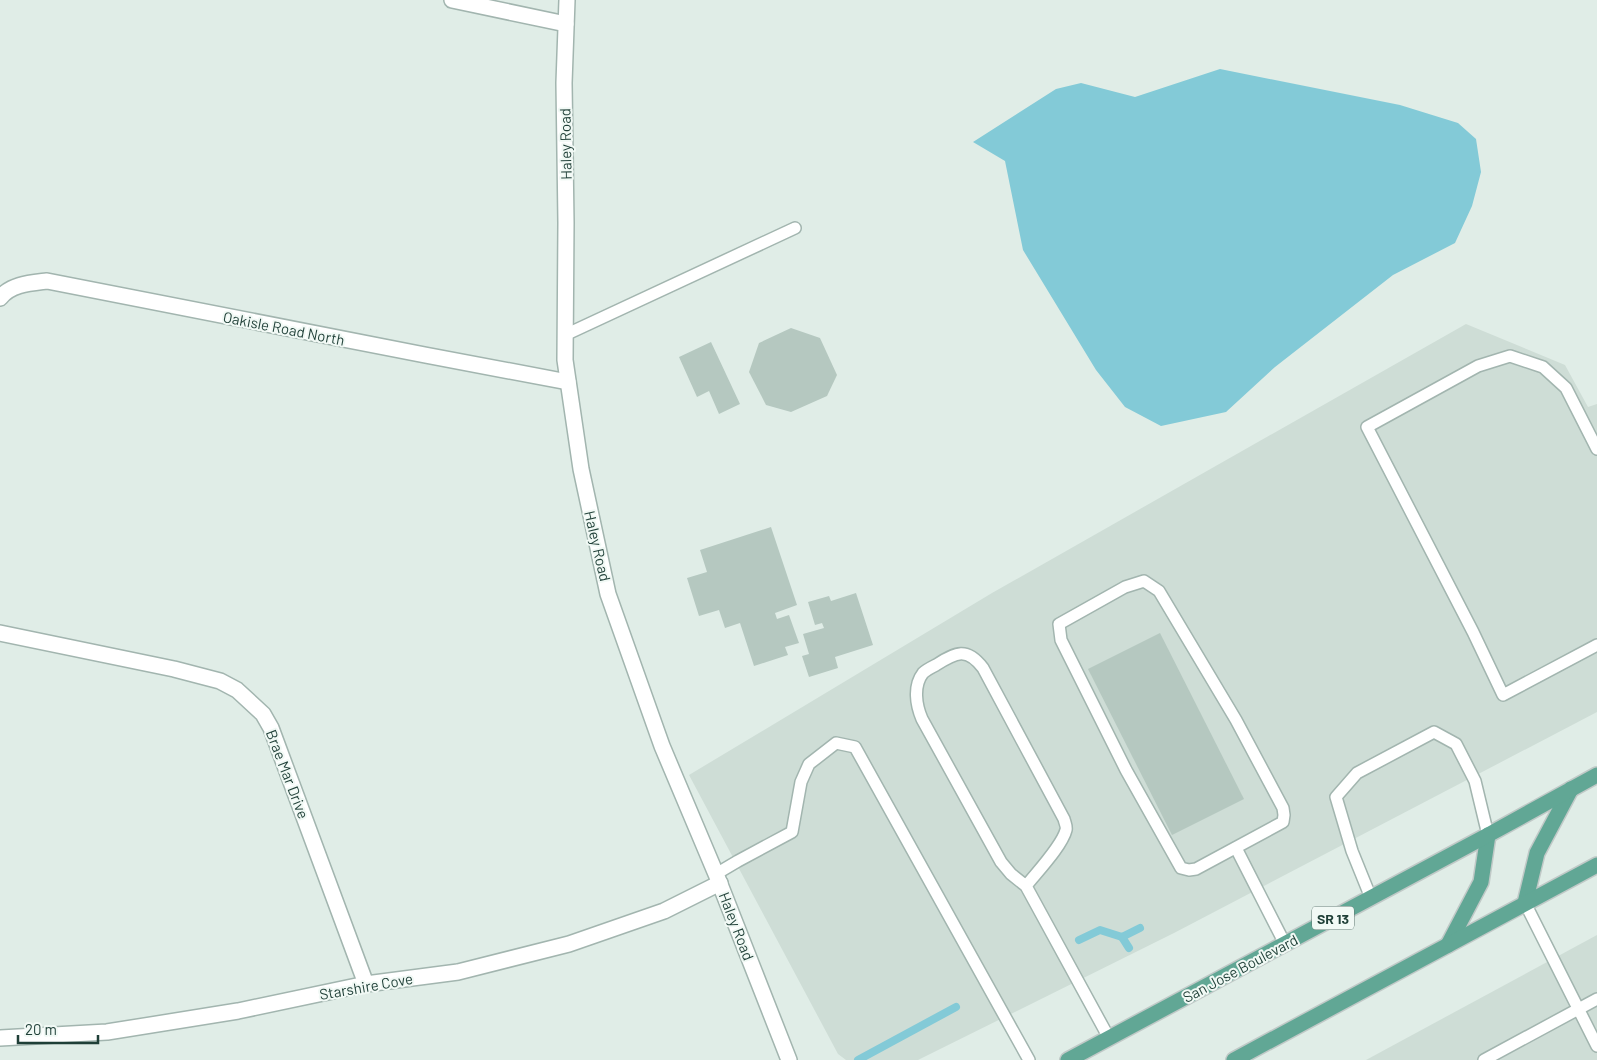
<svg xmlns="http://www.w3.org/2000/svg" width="1597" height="1060" viewBox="0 0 1597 1060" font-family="Barlow,sans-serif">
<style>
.built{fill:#ceddd6}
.water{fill:#83cad7}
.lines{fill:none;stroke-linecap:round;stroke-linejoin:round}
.stream{stroke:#83cad7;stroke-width:8}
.building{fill:#b5c8c0}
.service-casing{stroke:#a2b5af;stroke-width:14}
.minor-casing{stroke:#a2b5af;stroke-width:18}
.primary-casing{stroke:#c0c9c7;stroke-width:18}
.service{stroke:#fff;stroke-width:11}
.minor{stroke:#fff;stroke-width:15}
.primary{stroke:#61a795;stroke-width:15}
.labels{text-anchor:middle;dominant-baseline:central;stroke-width:4;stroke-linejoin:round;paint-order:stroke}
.shield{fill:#f1f9f5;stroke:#5e7770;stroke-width:1}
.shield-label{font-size:14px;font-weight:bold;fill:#1f3f37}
.street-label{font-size:15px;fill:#1f3f37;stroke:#f1f9f5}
</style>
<rect width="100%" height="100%" fill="#e0ede7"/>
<g class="built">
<path d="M1466 324 1565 365 1588 407 1597 404V712L1174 933 918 1060H846L838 1054 689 775 992 593Z"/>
<path d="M1597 935V1060H1366Z"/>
</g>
<path class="water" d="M1220 69 1400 105 1458 123 1476 139 1481 172 1472 206 1455 243 1393 275 1275 367 1226 412 1161 426 1125 407 1096 370 1023 250 1005 161 973 142 1056 89 1081 83 1135 97Z"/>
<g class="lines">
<g class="stream">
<path d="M1122 937 1129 948"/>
<path d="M1079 940 1100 930 1122 937 1140 928"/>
<path d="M858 1060 956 1007"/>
</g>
</g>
<g class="building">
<path d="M791 328 820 338 837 375 827 396 791 412 766 405 749 372 759 343Z"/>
<path d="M711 342 740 404 719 414 709 391 697 397 679 357Z"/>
<path d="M771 527 797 605 775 613 777 619 789 615 799 643 785 647 788 655 754 666 740 623 725 628 719 610 699 616 687 578 707 572 700 550Z"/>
<path d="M856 593 873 645 835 657 838 668 809 677 802 656 809 654 803 634 824 628 822 623 815 625 808 602 829 596 831 601Z"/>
<path d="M1160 633 1244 799 1172 835 1088 669Z"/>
</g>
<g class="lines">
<defs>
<g id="service">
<path d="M565 335 795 228"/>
<path d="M1597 449 1566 388 1543 367 1510 356 1478 366 1367 427 1473 632 1503 695 1597 645"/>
<path d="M1144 581 1159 591 1236 720 1283 808 1284 815 1283 822 1196 869 1189 870 1181 868 1126 770 1061 640 1059 624 1125 587Z"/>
<path d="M1236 848 1285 944"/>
<path d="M716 874 738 861 792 832 801 782 809 764 836 743 855 747 1029 1060"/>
<path d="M1026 886C1037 872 1062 846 1066 830 1067 827 1065 823 1064 819L983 668C967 647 956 652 936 665 932 667 926 670 923 673 913 686 916 705 922 719L1001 862 1011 874 1026 886 1109 1038"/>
<path d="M1371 898 1352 851 1336 797 1357 773 1434 732 1456 744 1475 781 1488 835"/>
<path d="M1525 903 1597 1046"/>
<path d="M1484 1060 1597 999"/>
</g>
<g id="minor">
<path d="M452 0 566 24"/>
<path d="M567 0 564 83 566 223 565 360 581 469 608 594 662 746 716 874 789 1060"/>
<path d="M0 298C11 284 31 283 47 281L425 355 568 382"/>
<path d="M0 633 174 669 220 681 237 690 263 714 271 728 366 984"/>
<path d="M0 1038 107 1032 238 1011 366 984 458 972 569 944 664 911 720 883"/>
</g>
<g id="primary">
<path d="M1525 903 1537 853 1571 789"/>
<path d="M1448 945 1481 882 1488 835"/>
<path d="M1068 1060 1488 835 1597 775"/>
<path d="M1234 1060 1597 865"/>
</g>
</defs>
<use href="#service" class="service-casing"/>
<use href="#minor" class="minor-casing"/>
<use href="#primary" class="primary-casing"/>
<use href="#service" class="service"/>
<use href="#minor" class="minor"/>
<use href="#primary" class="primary"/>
</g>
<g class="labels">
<rect class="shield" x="1312" y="906.5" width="42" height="23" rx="4"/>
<g class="shield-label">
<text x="1333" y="918">SR 13</text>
</g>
<g class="street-label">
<text transform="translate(565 144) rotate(-91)">Haley Road</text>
<text transform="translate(284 328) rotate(11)">Oakisle Road North</text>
<text transform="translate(598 546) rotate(77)">Haley Road</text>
<text transform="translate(288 774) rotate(69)">Brae Mar Drive</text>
<text transform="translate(737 926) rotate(69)">Haley Road</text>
<text transform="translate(1240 968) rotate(-28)">San Jose Boulevard</text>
<text transform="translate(366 986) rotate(-10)">Starshire Cove</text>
</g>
</g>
<path d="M18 1035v8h80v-8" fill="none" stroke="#1f3f37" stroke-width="2.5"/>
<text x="25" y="1035" font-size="15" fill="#1f3f37" stroke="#f1f9f5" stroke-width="4" paint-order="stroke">20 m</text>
</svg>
